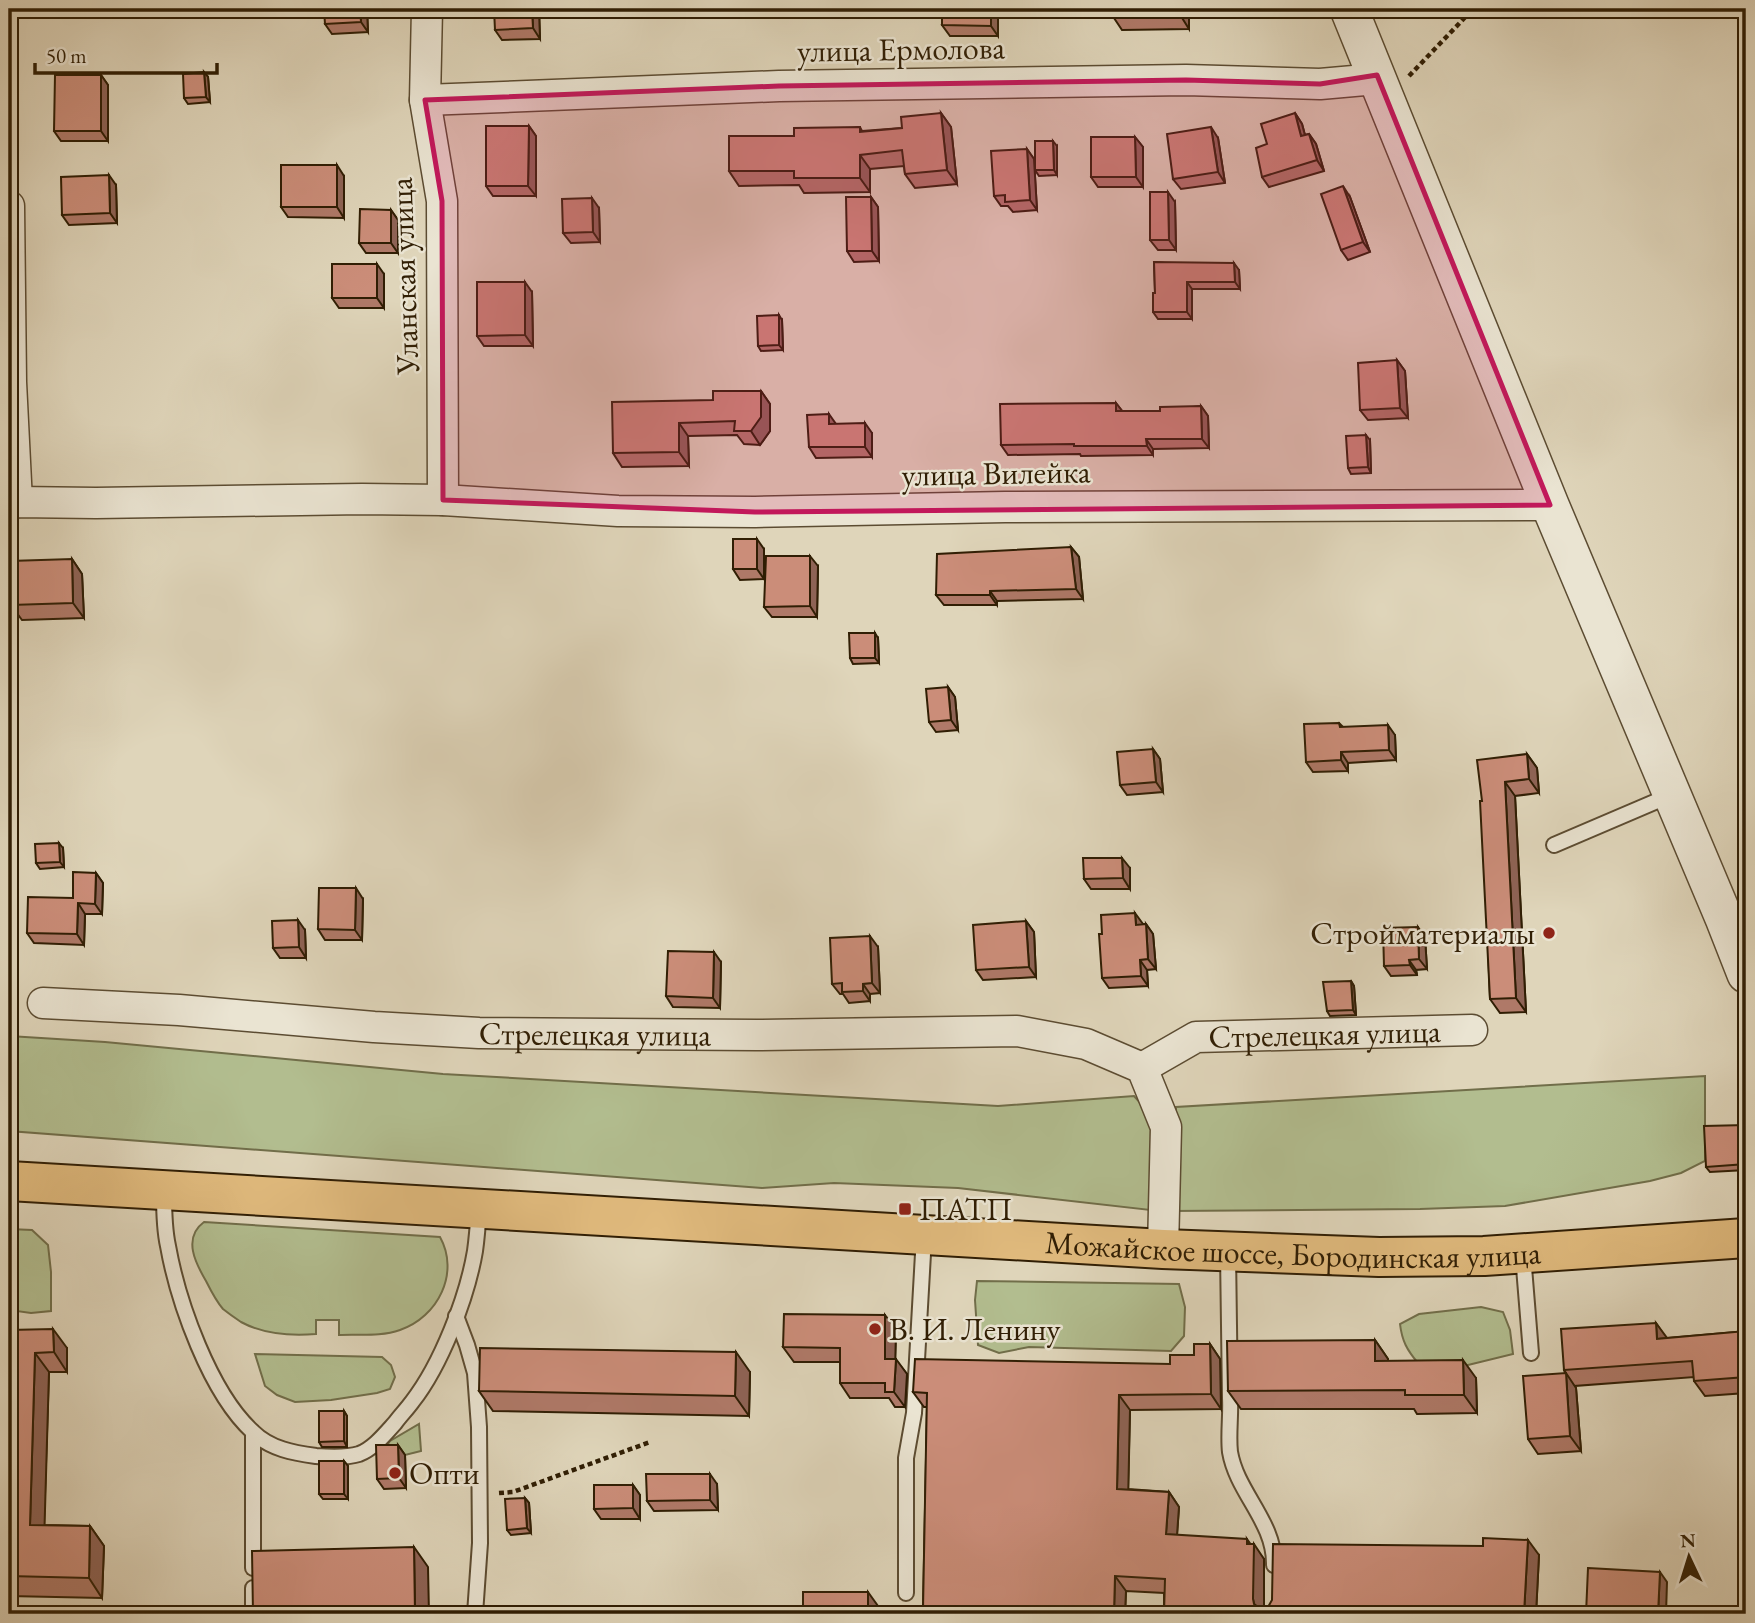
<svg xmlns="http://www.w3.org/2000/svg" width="1755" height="1623" viewBox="0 0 1755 1623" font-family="'EB Garamond',serif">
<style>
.green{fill:#b2bd8f;stroke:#716e4a;stroke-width:2}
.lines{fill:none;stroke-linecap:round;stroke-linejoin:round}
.service-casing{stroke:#5c4c32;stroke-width:18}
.minor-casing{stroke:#5c4c32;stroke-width:33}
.tertiary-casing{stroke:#5c4c32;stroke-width:40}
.primary-casing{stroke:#301e04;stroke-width:42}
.path{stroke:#301e04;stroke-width:4.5;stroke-dasharray:5 3.5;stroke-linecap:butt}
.service{stroke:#eae4d2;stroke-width:14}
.minor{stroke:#eae4d2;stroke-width:30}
.tertiary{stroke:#eae4d2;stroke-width:37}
.primary{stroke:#e0ba7d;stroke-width:38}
.wall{fill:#af7968;stroke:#301e04;stroke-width:2}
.shaded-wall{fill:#8e6355;stroke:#301e04;stroke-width:2}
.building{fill:#cb8d79;stroke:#301e04;stroke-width:2}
.marked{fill:#c2185b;fill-opacity:0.2;stroke:#c2185b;stroke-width:5;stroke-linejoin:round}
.poi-dot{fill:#8f2418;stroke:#eae4d2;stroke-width:2.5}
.labels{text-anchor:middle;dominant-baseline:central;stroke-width:5;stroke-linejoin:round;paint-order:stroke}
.street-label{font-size:32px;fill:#301e04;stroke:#eae4d2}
.poi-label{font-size:32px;fill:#301e04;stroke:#eae4d2;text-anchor:start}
</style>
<rect width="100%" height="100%" fill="#dfd5ba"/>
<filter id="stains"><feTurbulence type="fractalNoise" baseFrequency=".00286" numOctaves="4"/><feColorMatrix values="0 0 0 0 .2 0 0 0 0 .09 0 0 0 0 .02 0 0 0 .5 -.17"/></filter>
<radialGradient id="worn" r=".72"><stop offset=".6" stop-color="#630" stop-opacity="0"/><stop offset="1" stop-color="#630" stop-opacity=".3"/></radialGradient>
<g class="green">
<path d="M9 1036 105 1042 443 1074 998 1106 1134 1096 1153 1117 1150 1210 958 1188 834 1183 762 1188 9 1131Z"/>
<path d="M1705 1076V1161L1681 1173 1650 1181 1505 1206 1420 1209 1172 1211 1176 1169V1107Z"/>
<path d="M204 1222 440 1237C460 1273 438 1317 400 1330 381 1337 359 1334 339 1335V1320H316V1334C291 1336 263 1334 241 1322 235 1318 228 1313 223 1309 216 1301 211 1291 206 1281 196 1264 182 1238 204 1222Z"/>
<path d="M9 1229 32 1230 48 1245 51 1272V1311L31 1313 9 1310Z"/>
<path d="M977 1281 1179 1284 1185 1307 1184 1336 1171 1351 1029 1347 999 1353 978 1345 975 1300Z"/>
<path d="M1481 1307 1503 1312 1510 1330 1513 1354 1464 1366 1418 1363C1407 1350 1402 1341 1400 1324L1419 1314Z"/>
<path d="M255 1354 382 1357 391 1365 395 1377 390 1389 377 1393 331 1400 295 1402 277 1395 265 1386Z"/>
<path d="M419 1424 421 1451 405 1455 385 1448 390 1441Z"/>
</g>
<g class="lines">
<defs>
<g id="service">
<path d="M1554 845 1671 795"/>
<path d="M164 1193C164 1210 164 1228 168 1246 178 1302 210 1393 253 1432 270 1449 294 1453 316 1456 330 1457 346 1458 359 1454 373 1449 385 1434 395 1423 400 1416 407 1409 412 1402 441 1365 467 1298 475 1251 477 1237 478 1223 479 1209"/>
<path d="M1228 1253C1229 1301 1229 1350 1230 1398 1231 1416 1228 1435 1230 1452 1237 1493 1275 1522 1274 1565"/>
<path d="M1523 1255 1531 1353"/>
<path d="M456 1316 467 1345 475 1373 479 1427 480 1543 475 1614"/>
<path d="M253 1433V1568"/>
<path d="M253 1588V1614"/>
<path d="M906 1593V1458L914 1413 924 1236"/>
</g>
<g id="minor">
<path d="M427 9 425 100 442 201 443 500"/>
<path d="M425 100 779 86 1186 80 1320 84 1365 80 1377 75"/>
<path d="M9 206 11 382 17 502"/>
<path d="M9 504 17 502 96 503 362 499 443 500 618 511 755 512 1005 507 1550 505"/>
<path id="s1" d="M43 1003 179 1010 374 1027 479 1033 756 1035 1017 1031 1086 1044 1142 1068 1166 1127 1163 1249"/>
<path id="s2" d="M1142 1068 1196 1037 1472 1030"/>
</g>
<path id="tertiary" d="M1349 9 1550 505 1724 918 1746 974"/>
<g id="primary">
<path id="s3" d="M9 1181 1163 1249 1379 1257 1484 1256 1746 1238"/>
</g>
</defs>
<use href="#service" class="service-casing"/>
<use href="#minor" class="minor-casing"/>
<use href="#tertiary" class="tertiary-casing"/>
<use href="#primary" class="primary-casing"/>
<g class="path">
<path d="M1409 76 1473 9"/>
<path d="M499 1493 513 1492 650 1442"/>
</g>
<use href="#service" class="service"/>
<use href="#minor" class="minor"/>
<use href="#tertiary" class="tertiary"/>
<use href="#primary" class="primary"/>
</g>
<g class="wall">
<path d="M367 9 368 32 332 34 325 24Z"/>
<path d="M539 9 540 39 502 40 495 30Z"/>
<path d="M998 9V36H950L942 25Z"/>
<path d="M1112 9H1189V29L1122 30 1112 15Z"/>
<path d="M204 72 208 77 210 102 188 104 184 98Z"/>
<path d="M101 75 108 85V141H61L54 131Z"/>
<path d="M941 113 951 127 957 184 915 188 905 174 904 166 870 169V192L804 193 799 185 739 186 729 171 794 136 860 127 862 131 902 128Z"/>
<path d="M1295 113 1302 124 1305 135 1309 134 1316 144 1324 171 1269 187 1262 177 1267 144Z"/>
<path d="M529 126 536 136V196H493L486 186Z"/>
<path d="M1135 137 1143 147V187H1098L1091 177Z"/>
<path d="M1218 138 1225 183 1181 189 1173 179Z"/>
<path d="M1057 146V175L1039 176 1035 170Z"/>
<path d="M1027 149 1034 159 1037 210 1013 212 1008 206H1001L994 196Z"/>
<path d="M344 176V218L288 217 281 207Z"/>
<path d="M116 185 117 223 69 225 62 215Z"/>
<path d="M871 197 878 207 879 261 854 262 847 251Z"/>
<path d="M1350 197 1370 252 1348 260 1341 250Z"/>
<path d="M1175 202 1176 250H1158L1150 240Z"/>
<path d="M599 208 600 242 571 243 563 233Z"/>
<path d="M391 210 398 220V253H366L359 243Z"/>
<path d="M1154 262 1239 270 1240 289H1192V319H1158L1153 312 1155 293Z"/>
<path d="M384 274V308H339L332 298Z"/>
<path d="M532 292 533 346H484L477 336Z"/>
<path d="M782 320 783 350 761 351 758 346Z"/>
<path d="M1397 360 1405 371 1408 418 1368 420 1360 410Z"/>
<path d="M761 391 770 404V431L760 445 744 444 737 435 688 436 689 466 622 467 613 453 713 400Z"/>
<path d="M1116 403 1122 411H1160L1201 406 1208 416 1209 448 1153 449V455L1081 456 1080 454 1008 455 1001 445Z"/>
<path d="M835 424 872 433V457L816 458 809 447Z"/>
<path d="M1370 440 1371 473 1351 474 1348 468Z"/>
<path d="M1071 547 1079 557 1083 599 997 601V605H944L936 595Z"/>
<path d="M764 549V579L740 580 733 569Z"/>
<path d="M72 559 82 574 84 618 22 620 11 605Z"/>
<path d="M818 566 817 617H772L764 607Z"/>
<path d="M878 638 879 663 853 664 850 658Z"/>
<path d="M948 687 955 697 958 730 936 732 929 722Z"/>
<path d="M1339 723 1343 727 1395 735 1396 760 1348 763V771L1313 772 1306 762Z"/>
<path d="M1153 749 1160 759 1163 792 1127 795 1120 785Z"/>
<path d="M1527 754 1537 768 1539 793 1515 796 1526 1012 1500 1013 1490 999 1482 801Z"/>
<path d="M63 848 64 867 40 869 36 863Z"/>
<path d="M1130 868V889H1091L1084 879Z"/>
<path d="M96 873 103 883 102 914H85L84 945 34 943 27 933 73 898Z"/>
<path d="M363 899 362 940H325L318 929Z"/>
<path d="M1026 921 1034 932 1036 977 983 980 976 970Z"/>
<path d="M1143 924H1146L1153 934 1156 969 1147 970 1148 986 1109 988 1102 978Z"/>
<path d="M305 930 306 958H280L273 948Z"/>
<path d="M1425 937 1427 969 1416 970 1417 975 1391 976 1384 966Z"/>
<path d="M878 947 880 993 870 994V1001L849 1003 843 994H840L832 984Z"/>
<path d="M721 962 720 1008 673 1007 666 996Z"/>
<path d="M1351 981 1354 986 1356 1015 1330 1016 1327 1011Z"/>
<path d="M1746 1125V1170L1710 1172 1706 1167Z"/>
<path d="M1656 1323 1666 1338 1746 1331V1393L1705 1396 1694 1381V1377L1575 1386 1576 1388 1581 1451 1538 1454 1528 1439 1565 1373 1564 1370Z"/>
<path d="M896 1329 895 1359 907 1374 905 1407H895L889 1398H850L840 1383V1362H794L783 1347Z"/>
<path d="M9 1330 67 1348V1372H49L44 1525 90 1526 104 1546 102 1598 9 1596Z"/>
<path d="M1375 1340 1388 1359V1361L1476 1378 1477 1413 1417 1414 1414 1409H1241L1228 1391Z"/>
<path d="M1210 1344 1220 1359 1221 1409 1130 1410 1128 1489 1169 1492 1179 1507 1177 1535 1250 1544 1264 1559 1263 1608 1539 1555 1536 1614H1164V1593L1126 1591 1125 1614H926L923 1609 927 1407H924L913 1392 1170 1364 1194 1355Z"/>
<path d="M750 1372 749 1416 493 1411 479 1391Z"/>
<path d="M344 1411 347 1416V1447H322L319 1442Z"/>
<path d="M398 1445 405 1455 406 1488 384 1489 377 1479Z"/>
<path d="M344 1461 348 1466V1499H323L319 1494Z"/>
<path d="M717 1484 718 1510 654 1511 647 1501Z"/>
<path d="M633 1485 640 1495V1519H601L594 1509Z"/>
<path d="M525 1498 529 1503 531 1533 511 1535 507 1530Z"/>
</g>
<g class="shaded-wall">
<path d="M360 9H367L368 32 361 22Z"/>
<path d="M532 9H539L540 39 533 28Z"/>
<path d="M991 9H998V36L991 26Z"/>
<path d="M1179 9H1189V29L1179 13Z"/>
<path d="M204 72 208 77 210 102 206 97Z"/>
<path d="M101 75 108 85V141L101 131Z"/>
<path d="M941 113 951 127 957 184 947 170Z"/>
<path d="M1295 113 1302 124 1308 147 1301 136Z"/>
<path d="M529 126 536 136V196L528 186Z"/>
<path d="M1211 127 1218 138 1225 183 1218 172Z"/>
<path d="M1309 134 1316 144 1324 171 1317 160Z"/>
<path d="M1135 137 1143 147V187L1136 177Z"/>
<path d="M1053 141 1057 146V175L1054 170Z"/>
<path d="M1027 149 1034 159 1037 210 1030 200Z"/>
<path d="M860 155 870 169V192L860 178Z"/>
<path d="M337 165 344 176V218L337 207Z"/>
<path d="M109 175 116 185 117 223 110 213Z"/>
<path d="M1343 186 1350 197 1370 252 1363 242Z"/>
<path d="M1168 192 1175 202 1176 250 1169 240Z"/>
<path d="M871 197 878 207 879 261 872 251Z"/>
<path d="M592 198 599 208 600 242 593 232Z"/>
<path d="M391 210 398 220V253L391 243Z"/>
<path d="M1234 263 1239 270 1240 289 1235 282Z"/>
<path d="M377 264 384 274V308L377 298Z"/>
<path d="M525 282 532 292 533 346 525 335Z"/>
<path d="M1187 282 1192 289V319L1187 312Z"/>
<path d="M779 315 782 320 783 350 779 345Z"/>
<path d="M1397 360 1405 371 1408 418 1400 408Z"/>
<path d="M761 391 770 404V431L760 445 751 431Z"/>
<path d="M1116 403 1123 412 1116 411Z"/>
<path d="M1201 406 1208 416 1209 448 1202 439Z"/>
<path d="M829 414 836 424H829Z"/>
<path d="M679 423 688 436 689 466 679 452Z"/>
<path d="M865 423 872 433V457L865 447Z"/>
<path d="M1366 435 1370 440 1371 473 1368 467Z"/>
<path d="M1146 439 1153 449V455L1147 446Z"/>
<path d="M757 539 764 549V579L757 569Z"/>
<path d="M1071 547 1079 557 1083 599 1076 589Z"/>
<path d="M810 556 818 566 817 617 810 606Z"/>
<path d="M72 559 82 574 84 618 73 603Z"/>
<path d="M990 591 997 601V605L990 595Z"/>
<path d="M875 633 878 638 879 663 875 658Z"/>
<path d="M948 687 955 697 958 730 951 720Z"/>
<path d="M1388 725 1395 735 1396 760 1389 750Z"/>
<path d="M1153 749 1160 759 1163 792 1156 782Z"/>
<path d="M1341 752 1348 763V771L1341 760Z"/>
<path d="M1527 754 1537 768 1539 793 1529 779Z"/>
<path d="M1505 782 1515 796 1526 1012 1516 998Z"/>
<path d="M59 843 63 848 64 867 60 862Z"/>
<path d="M1122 858 1130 868V889L1123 878Z"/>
<path d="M96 873 103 883 102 914 95 904Z"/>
<path d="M356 888 363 899 362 940 355 930Z"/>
<path d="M78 903 85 914 84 945 77 934Z"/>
<path d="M1135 913 1143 924V935L1136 925Z"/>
<path d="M298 920 305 930 306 958 299 947Z"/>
<path d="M1026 921 1034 932 1036 977 1029 967Z"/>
<path d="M1146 924 1153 934 1156 969 1148 959Z"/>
<path d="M1418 927 1425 937 1427 969 1419 959Z"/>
<path d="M870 936 878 947 880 993 872 983Z"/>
<path d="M714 952 721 962 720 1008 713 998Z"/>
<path d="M1140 960 1147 970 1148 986 1141 976Z"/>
<path d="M1409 960 1416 970 1417 975 1410 965Z"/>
<path d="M1351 981 1354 986 1356 1015 1353 1010Z"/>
<path d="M863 984 870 994V1001L863 991Z"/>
<path d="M885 1315 896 1329 895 1374 885 1359Z"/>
<path d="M1656 1323 1667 1338 1657 1339Z"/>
<path d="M53 1329 67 1348V1372L54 1352Z"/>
<path d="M1375 1340 1388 1359V1379L1375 1361Z"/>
<path d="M1210 1344 1220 1359 1221 1409 1211 1394Z"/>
<path d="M736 1352 750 1372 749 1416 735 1396Z"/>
<path d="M35 1353 49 1372 44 1544 30 1525Z"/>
<path d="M896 1359 907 1374 905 1407 894 1392Z"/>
<path d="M1463 1360 1476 1378 1477 1413 1464 1395Z"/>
<path d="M1566 1373 1576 1388 1581 1451 1570 1436Z"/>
<path d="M1119 1395 1130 1410 1128 1504 1117 1489Z"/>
<path d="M344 1411 347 1416V1447L344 1441Z"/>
<path d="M398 1445 405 1455 406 1488 399 1478Z"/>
<path d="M344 1461 348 1466V1499L344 1494Z"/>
<path d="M710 1474 717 1484 718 1510 710 1500Z"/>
<path d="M633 1485 640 1495V1519L633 1508Z"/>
<path d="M1169 1492 1179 1507 1176 1549 1166 1534Z"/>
<path d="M525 1498 529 1503 531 1533 527 1528Z"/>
<path d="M90 1526 104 1546 102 1598 89 1578Z"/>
<path d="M1247 1539 1254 1549V1544L1264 1559V1614L1254 1604 1253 1599Z"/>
<path d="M1528 1540 1539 1555 1536 1614H1524Z"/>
<path d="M414 1547 428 1567 429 1614H415Z"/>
<path d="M1660 1572 1667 1582 1666 1614H1658Z"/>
<path d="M1115 1576 1126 1591 1125 1614H1115L1114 1613Z"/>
<path d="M868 1592 878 1606V1614H868Z"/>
</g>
<g class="building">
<path d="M324 9H360L361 22 325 24Z"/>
<path d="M494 9H532L533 28 495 30Z"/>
<path d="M942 9H991V26L942 25Z"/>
<path d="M1112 9H1179V13L1112 15Z"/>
<path d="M204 72 206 97 184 98 183 74Z"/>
<path d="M55 75H101V131H54Z"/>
<path d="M941 113 947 170 905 174 902 150 860 155V178H794V171H729V136H794V128L860 127V132L902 128 901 117Z"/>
<path d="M1295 113 1301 136 1309 134 1317 160 1262 177 1256 148 1267 144 1261 124Z"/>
<path d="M486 126H529L528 186H486Z"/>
<path d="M1211 127 1218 172 1173 179 1167 134Z"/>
<path d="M1091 137H1135L1136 177H1091Z"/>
<path d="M1035 141H1053L1054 170H1035Z"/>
<path d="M1027 149 1030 200 1005 202V195L994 196 991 151Z"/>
<rect x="281" y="165" width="56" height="42"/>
<path d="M109 175 110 213 62 215 61 177Z"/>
<path d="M1343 186 1363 242 1341 250 1321 194Z"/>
<path d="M1150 192H1168L1169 240H1150Z"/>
<path d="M846 197H871L872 251H847Z"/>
<path d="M592 198 593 232 563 233 562 199Z"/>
<path d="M360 209 391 210V243H359Z"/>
<path d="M1154 262 1234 263 1235 282H1187V312H1153V293H1155Z"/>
<rect x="332" y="264" width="45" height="34"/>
<path d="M477 282H525V335L477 336Z"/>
<path d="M779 315V345L758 346 757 316Z"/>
<path d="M1397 360 1400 408 1360 410 1358 363Z"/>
<path d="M713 391H761V417L751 431H734L735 421 679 423V452L613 453 612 402 713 400Z"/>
<path d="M1116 403V411H1160V407L1201 406 1202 439H1146L1147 446H1074V444L1001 445 1000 404Z"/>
<path d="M829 414V424L865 423V447H809L807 415Z"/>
<path d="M1366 435 1368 467 1348 468 1346 436Z"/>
<rect x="733" y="539" width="24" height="30"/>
<path d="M1071 547 1076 589 990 591V595H936L937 554Z"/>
<path d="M766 556H810V606L764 607Z"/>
<path d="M72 559 73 603 11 605 10 561Z"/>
<path d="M849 633H875V658H850Z"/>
<path d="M948 687 951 720 929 722 926 689Z"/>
<path d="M1339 723 1340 727 1388 725 1389 750 1341 752V760L1306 762 1304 724Z"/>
<path d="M1153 749 1156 782 1120 785 1117 752Z"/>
<path d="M1527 754 1529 779 1505 782 1516 998 1490 999 1480 801H1482L1477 760Z"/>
<path d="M59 843 60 862 36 863 35 844Z"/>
<path d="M1083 858H1122L1123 878 1084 879Z"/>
<path d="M73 872 96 873 95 904 78 903 77 934 27 933 28 897 73 898Z"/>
<path d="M319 888H356L355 930 318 929Z"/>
<path d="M1135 913 1136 925 1146 924 1148 959 1140 960 1141 976 1102 978 1099 934H1102L1101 915Z"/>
<path d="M298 920 299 947 273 948 272 921Z"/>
<path d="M1026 921 1029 967 976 970 973 925Z"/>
<path d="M1418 927 1419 959 1409 960 1410 965 1384 966 1383 928Z"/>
<path d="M870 936 872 983 863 984V991L842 992V983L832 984 830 938Z"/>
<path d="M668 951 714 952 713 998 666 996Z"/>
<path d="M1351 981 1353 1010 1327 1011 1323 982Z"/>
<path d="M1746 1125V1164L1706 1167 1704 1126Z"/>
<path d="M784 1314 885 1315V1359H896L894 1392H885V1383H840V1348L783 1347Z"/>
<path d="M1656 1323 1657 1339 1746 1331V1377L1694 1381 1692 1361 1564 1370 1561 1329Z"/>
<path d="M53 1329 54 1352 35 1353 30 1525 90 1526 89 1578 9 1576V1330Z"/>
<path d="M1375 1340V1361L1463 1360 1464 1395H1405V1390L1228 1391 1227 1341Z"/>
<path d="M1194 1344H1210L1211 1394 1119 1395 1117 1489 1169 1492 1166 1534 1247 1539V1544H1254L1253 1599 1254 1604 1258 1607 1263 1608 1268 1607 1272 1600 1273 1544 1483 1546V1538L1528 1540 1524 1614H1164L1165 1579 1115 1576 1114 1613 923 1609 927 1393 913 1392 915 1359 1170 1364V1355H1194Z"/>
<path d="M480 1348 736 1352 735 1396 479 1391Z"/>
<path d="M1566 1373 1570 1436 1528 1439 1523 1376Z"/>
<path d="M319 1411H344V1441L319 1442Z"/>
<path d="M376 1445H398L399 1478 377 1479Z"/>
<rect x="319" y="1461" width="25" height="33"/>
<path d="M646 1474H710V1500L647 1501Z"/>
<path d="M594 1485H633V1508L594 1509Z"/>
<path d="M525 1498 527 1528 507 1530 505 1499Z"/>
<path d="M414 1547 415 1614H253L252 1551Z"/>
<path d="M1588 1568 1660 1572 1658 1614H1586Z"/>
<rect x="803" y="1592" width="65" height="22"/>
</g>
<path class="marked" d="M1377 75 1550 505 755 512 443 500 442 201 425 100 779 86 1186 80 1320 84Z"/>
<g class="poi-dot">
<circle cx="1549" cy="933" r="7"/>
<rect x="898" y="1202" width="14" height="14" rx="3.5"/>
<circle cx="875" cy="1329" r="7"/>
<circle cx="395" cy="1473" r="7"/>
</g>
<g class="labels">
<g class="street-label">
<text transform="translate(901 49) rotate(-1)">улица Ермолова</text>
<text transform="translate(404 276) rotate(-92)">Уланская улица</text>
<text transform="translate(996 473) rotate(-1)">улица Вилейка</text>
<text stroke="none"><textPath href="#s1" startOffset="553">Стрелецкая улица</textPath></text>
<text stroke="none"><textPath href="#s2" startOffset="191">Стрелецкая улица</textPath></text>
<text stroke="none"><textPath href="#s3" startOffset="1286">Можайское шоссе, Бородинская улица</textPath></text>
</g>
<g class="poi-label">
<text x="1535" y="933" text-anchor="end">Стройматериалы</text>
<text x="919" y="1209">ПАТП</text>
<text x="889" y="1329">В. И. Ленину</text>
<text x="409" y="1473">Опти</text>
</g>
</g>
<rect width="1755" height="1623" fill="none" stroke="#dfd5ba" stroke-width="35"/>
<rect x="10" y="10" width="1734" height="1602" fill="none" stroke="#301e04" stroke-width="3.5"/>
<rect x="18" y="18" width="1720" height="1588" fill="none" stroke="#301e04" stroke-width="2"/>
<g transform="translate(1689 1557) rotate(356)" stroke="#eae4d2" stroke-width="5" paint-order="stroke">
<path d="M0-5L12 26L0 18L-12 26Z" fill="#301e04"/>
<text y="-10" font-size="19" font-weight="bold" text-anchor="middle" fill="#301e04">N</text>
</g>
<path d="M35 63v10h182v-10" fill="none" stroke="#301e04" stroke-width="3.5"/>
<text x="46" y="63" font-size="21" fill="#301e04" stroke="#eae4d2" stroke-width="5" paint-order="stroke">50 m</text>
<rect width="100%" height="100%" filter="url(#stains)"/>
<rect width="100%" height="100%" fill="url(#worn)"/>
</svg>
